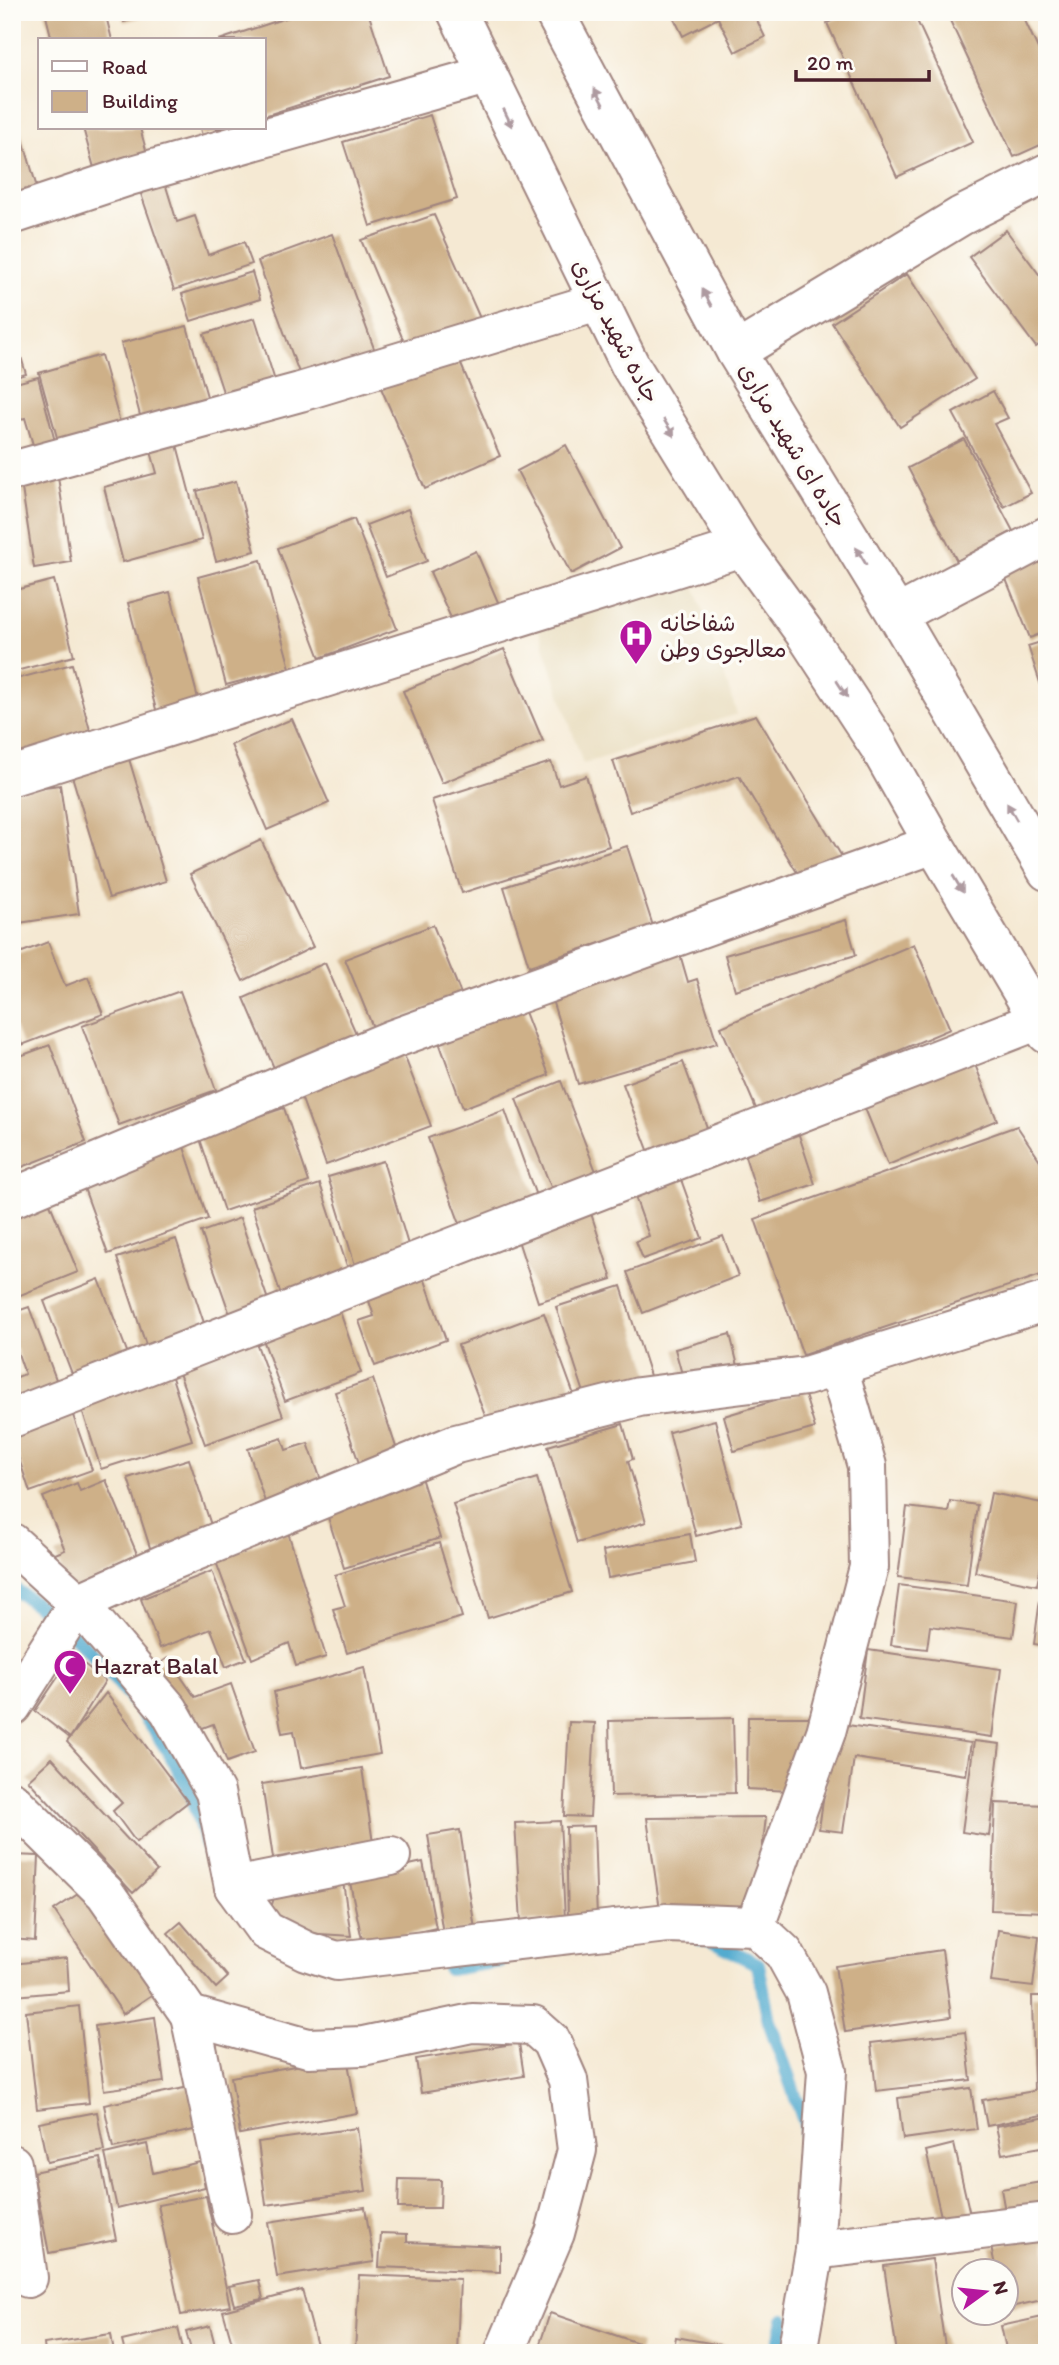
<svg xmlns="http://www.w3.org/2000/svg" width="1059" height="2365" viewBox="0 0 1059 2365" font-family="Itim,'Playpen Sans Arabic',sans-serif">
<style>
.built{fill:#e7daba}
.lines{fill:none;stroke-linecap:round;stroke-linejoin:round}
.stream{stroke:#52abcf;stroke-width:14}
.building{fill:#ceb088}
.minor-casing{stroke:#a0847f;stroke-width:42}
.major-casing{stroke:#a0847f;stroke-width:42}
.minor{stroke:#fff;stroke-width:38}
.major{stroke:#fff;stroke-width:38}
.oneway{fill:#ae9aa0}
.labels{text-anchor:middle;dominant-baseline:central;stroke-width:7;stroke-linejoin:round;paint-order:stroke}
.street-label{font-size:23px;fill:#4a1f2b;stroke:#fdfcf7}
.poi-label{font-size:23px;fill:#4a1f2b;stroke:#fdfcf7;text-anchor:start}
</style>
<rect width="100%" height="100%" fill="#fdfcf7"/>
<filter id="ink" filterUnits="userSpaceOnUse"><feTurbulence type="fractalNoise" baseFrequency=".0143" numOctaves="2"/><feDisplacementMap in="SourceGraphic" scale="14" xChannelSelector="R" yChannelSelector="G"/><feConvolveMatrix kernelMatrix="1 2 1 2 8 2 1 2 1" color-interpolation-filters="sRGB"/></filter>
<filter id="wash" filterUnits="userSpaceOnUse"><feTurbulence type="fractalNoise" baseFrequency=".00686" numOctaves="4" result="noise"/><feDisplacementMap in="SourceGraphic" scale="28" xChannelSelector="R" yChannelSelector="G"/><feGaussianBlur stdDeviation="1.57" result="paint"/><feColorMatrix in="noise" values="0 0 0 0 0 0 0 0 0 0 0 0 0 0 0 0 0 1.4 0 .05"/><feComposite in="paint" operator="in"/></filter>
<g filter="url(#wash)">
<rect width="100%" height="100%" fill="#f5e9d3"/>
<path class="built" d="M689 568 737 714 583 764 535 618Z"/>
<g class="lines">
<g class="stream">
<path d="M12 1588C73 1625 133 1693 170 1754 189 1784 199 1819 209 1853"/>
<path d="M700 1939H707L758 1964 769 2021 805 2124 807 2142"/>
<path d="M449 1969 499 1961"/>
<path d="M777 2353 784 2320"/>
</g>
</g>
<g id="blocks">
<g class="building">
<path d="M45 12H105L112 40H52Z"/>
<path d="M122 12H156V13L124 22Z"/>
<path d="M304 12H368L389 76 264 116V40H219Z"/>
<path d="M671 12H753L765 37 735 52 718 18 683 36Z"/>
<path d="M850 12H913L973 142 897 177 827 23Z"/>
<path d="M946 12H1021L1047 68V142L1014 157Z"/>
<path d="M12 101 37 188 12 195Z"/>
<path d="M430 115 457 199 370 226 343 142Z"/>
<path d="M83 128H140L149 161 96 175Z"/>
<path d="M200 128H225L202 136Z"/>
<path d="M165 183 177 222 195 216 208 255 244 242 252 264 174 290 140 191Z"/>
<path d="M434 215 483 325 407 349 361 240Z"/>
<path d="M1006 230 1047 285V339L1036 347 969 257Z"/>
<path d="M332 234 376 354 302 381 258 261Z"/>
<path d="M252 272 260 299 191 321 182 294Z"/>
<path d="M907 274 975 379 900 427 832 323Z"/>
<path d="M255 318 276 384 226 401 204 334Z"/>
<path d="M12 325 26 374 12 378Z"/>
<path d="M187 326 208 400 141 419 121 343Z"/>
<path d="M101 355 122 430 60 448 39 373Z"/>
<path d="M457 355 500 456 425 489 381 388Z"/>
<path d="M38 377 58 453 37 458 25 418 12 421V384Z"/>
<path d="M993 391 1008 418 994 424 1031 493 1004 507 953 413Z"/>
<path d="M964 439 1013 531 957 561 908 468Z"/>
<path d="M176 441 202 540 123 562 104 487 157 473 150 448Z"/>
<path d="M566 445 620 548 571 574 517 471Z"/>
<path d="M58 477 71 562 34 568 21 482Z"/>
<path d="M236 481 255 551 216 561 197 491Z"/>
<path d="M408 509 427 561 386 577 366 525Z"/>
<path d="M354 519 397 629 320 658 278 548Z"/>
<path d="M1047 549V631L1030 638 1001 567Z"/>
<path d="M476 551 501 609 456 629 430 572Z"/>
<path d="M261 560 290 668 226 685 198 577Z"/>
<path d="M54 580 74 656 12 672V591Z"/>
<path d="M170 592 200 706 158 717 128 603Z"/>
<path d="M1047 640V701H1046L1028 646Z"/>
<path d="M504 649 543 741 442 783 403 691Z"/>
<path d="M72 664 94 745 12 766V680Z"/>
<path d="M756 715 844 860 804 884 739 776 630 812 613 761Z"/>
<path d="M292 719 329 803 267 830 231 745Z"/>
<path d="M126 749 166 881 109 898 69 766Z"/>
<path d="M551 762 559 785 586 776 609 846 462 893 432 800Z"/>
<path d="M60 785 79 914 12 924V886L14 885 12 871V791Z"/>
<path d="M261 840 313 947 243 981 190 874Z"/>
<path d="M627 846 653 926 529 966 504 887Z"/>
<path d="M846 920 856 955 735 990 725 955Z"/>
<path d="M433 925 461 994 374 1030 345 959Z"/>
<path d="M48 942 65 986 88 977 103 1014 22 1045 12 1019V956Z"/>
<path d="M677 944 688 982 697 979 717 1043 578 1084 549 990Z"/>
<path d="M914 944 950 1029 757 1111 721 1027Z"/>
<path d="M325 963 359 1040 277 1075 244 998Z"/>
<path d="M180 991 216 1090 119 1125 82 1026Z"/>
<path d="M519 996 549 1075 463 1108 434 1028Z"/>
<path d="M50 1045 86 1142 12 1171V1059Z"/>
<path d="M403 1052 431 1126 326 1165 299 1091Z"/>
<path d="M972 1057 997 1120 888 1165 862 1101Z"/>
<path d="M683 1062 709 1133 650 1155 623 1084Z"/>
<path d="M561 1081 597 1174 553 1192 516 1099Z"/>
<path d="M284 1108 309 1182 224 1211 199 1136Z"/>
<path d="M505 1110 536 1196 460 1224 428 1138Z"/>
<path d="M1017 1126 1047 1171V1273L803 1355 755 1219Z"/>
<path d="M798 1132 815 1184 760 1202 743 1150Z"/>
<path d="M182 1141 208 1219 108 1254 80 1177Z"/>
<path d="M383 1161 409 1248 355 1265 328 1177Z"/>
<path d="M679 1174 702 1238 643 1259 636 1241 649 1236 633 1191Z"/>
<path d="M320 1184 351 1278 283 1301 252 1207Z"/>
<path d="M46 1194 78 1272 18 1296 12 1281V1207Z"/>
<path d="M589 1207 612 1279 538 1302 515 1231Z"/>
<path d="M240 1218 271 1309 233 1323 201 1232Z"/>
<path d="M723 1236 738 1276 643 1313 627 1272Z"/>
<path d="M176 1239 206 1329 147 1348 117 1258Z"/>
<path d="M420 1266 446 1340 375 1366 359 1321 374 1316 364 1286Z"/>
<path d="M99 1279 131 1362 76 1384 44 1301Z"/>
<path d="M621 1286 654 1388 589 1408 556 1307Z"/>
<path d="M336 1300 361 1373 285 1401 259 1328Z"/>
<path d="M29 1307 61 1393 12 1410V1379L25 1374 16 1348 12 1349V1313Z"/>
<path d="M544 1313 574 1395 489 1426 458 1345Z"/>
<path d="M253 1334 283 1416 205 1444 175 1362Z"/>
<path d="M730 1334 739 1370 685 1385 675 1349Z"/>
<path d="M170 1371 192 1440 101 1469 79 1400Z"/>
<path d="M373 1379 400 1459 362 1472 335 1392Z"/>
<path d="M804 1392 815 1428 734 1451 724 1416Z"/>
<path d="M69 1404 92 1470 30 1492 12 1438V1424Z"/>
<path d="M715 1420 742 1524 696 1536 669 1432Z"/>
<path d="M623 1424 633 1459 628 1461 646 1522 577 1543 548 1446Z"/>
<path d="M282 1438 286 1450 308 1443 322 1483 265 1502 248 1449Z"/>
<path d="M189 1459 214 1534 152 1554 128 1478Z"/>
<path d="M419 1471 440 1538 344 1568 326 1511Z"/>
<path d="M537 1478 572 1592 488 1618 453 1504Z"/>
<path d="M106 1480 140 1561 70 1590 55 1554 65 1550 43 1497 77 1483 80 1491Z"/>
<path d="M991 1493 1047 1504V1537L1037 1585 975 1572Z"/>
<path d="M950 1501 977 1505 967 1585 898 1577 907 1507 948 1512Z"/>
<path d="M288 1532 326 1657 296 1666 289 1643 252 1659 215 1559Z"/>
<path d="M690 1534 695 1562 608 1578 603 1551Z"/>
<path d="M439 1543 462 1617 347 1653 333 1609 345 1606 335 1575Z"/>
<path d="M1044 1570 1047 1571V1646L1034 1644Z"/>
<path d="M212 1571 246 1659 226 1667 211 1629 160 1648 141 1599Z"/>
<path d="M899 1585 1018 1601 1013 1637 930 1626 927 1649 891 1645Z"/>
<path d="M868 1650 1001 1669 992 1737 859 1719Z"/>
<path d="M73 1655 105 1681 70 1738 106 1693 188 1802 136 1842 113 1811 122 1803 67 1742 70 1738 35 1711Z"/>
<path d="M168 1658 195 1697 231 1684 255 1752 227 1762 213 1724 186 1734 152 1669Z"/>
<path d="M364 1667 380 1754 301 1768 294 1731 282 1733 274 1692Z"/>
<path d="M748 1717H815L791 1791 747 1789Z"/>
<path d="M733 1718 735 1793 611 1796 609 1721Z"/>
<path d="M569 1722 595 1723 590 1817 564 1816Z"/>
<path d="M834 1723 971 1743 966 1775 854 1758 843 1832 819 1829Z"/>
<path d="M974 1741 1000 1744 989 1836 962 1832Z"/>
<path d="M52 1758 157 1871 133 1893 28 1780Z"/>
<path d="M362 1768 374 1850 340 1847 273 1858 262 1784Z"/>
<path d="M995 1803 1047 1805V1912L991 1910Z"/>
<path d="M766 1817 755 1911 661 1917 647 1818Z"/>
<path d="M560 1821 565 1919 521 1922 515 1823Z"/>
<path d="M594 1826 597 1920H568L566 1827Z"/>
<path d="M460 1830 475 1929 443 1934 428 1835Z"/>
<path d="M12 1855 39 1856 35 1941 12 1939Z"/>
<path d="M423 1862 436 1928 363 1944 349 1878Z"/>
<path d="M342 1875 351 1936 304 1933 270 1911 277 1888Z"/>
<path d="M87 1888 156 1992 123 2014 54 1910Z"/>
<path d="M181 1922 228 1977 216 1988 168 1933Z"/>
<path d="M998 1930 1039 1936 1033 1987 991 1982Z"/>
<path d="M942 1950 951 2017 845 2032 835 1966Z"/>
<path d="M67 1958 69 1991 15 1996 12 1964Z"/>
<path d="M1032 1996H1047V2114L987 2126 982 2100 1034 2091Z"/>
<path d="M79 2006 89 2103 37 2109 26 2012Z"/>
<path d="M155 2017 164 2082 104 2090 95 2026Z"/>
<path d="M965 2032 971 2080 876 2091 871 2043Z"/>
<path d="M519 2043 524 2076 421 2093 416 2059Z"/>
<path d="M347 2057 357 2113 240 2134 231 2077Z"/>
<path d="M189 2087 198 2129 113 2148 104 2105Z"/>
<path d="M971 2088 977 2129 903 2139 898 2098Z"/>
<path d="M97 2112 104 2151 47 2162 39 2123Z"/>
<path d="M1047 2117V2146L1002 2154 996 2126Z"/>
<path d="M357 2128 366 2191 266 2205 258 2142Z"/>
<path d="M147 2144 153 2173 200 2162 205 2187 117 2208 105 2154Z"/>
<path d="M954 2144 971 2219 943 2225 926 2151Z"/>
<path d="M100 2158 116 2240 49 2253 33 2172Z"/>
<path d="M399 2179 441 2180 440 2208H398Z"/>
<path d="M1047 2181V2210L1006 2217 1001 2189Z"/>
<path d="M206 2196 230 2306 181 2315 158 2205Z"/>
<path d="M365 2207 374 2262 277 2277 268 2222Z"/>
<path d="M381 2233 407 2234V2242L500 2246V2272L379 2267Z"/>
<path d="M1047 2235V2299L1006 2308V2270H996L991 2247Z"/>
<path d="M932 2259 945 2347 897 2353 884 2266Z"/>
<path d="M359 2275 460 2279 457 2353H355Z"/>
<path d="M259 2280 263 2299 234 2305 229 2286Z"/>
<path d="M302 2290 319 2353H235L223 2311Z"/>
<path d="M550 2313 641 2344 639 2353H537Z"/>
<path d="M1047 2316V2353H1007L1001 2326Z"/>
<path d="M210 2326 217 2353H192L186 2332Z"/>
<path d="M178 2328 184 2353H125L122 2341Z"/>
<path d="M111 2334 114 2353H45L44 2344Z"/>
<path d="M676 2337 755 2351V2353H673Z"/>
</g>
</g>
</g>
<g filter="url(#ink)">
<use href="#blocks" fill-opacity="0" stroke="#a0847f" stroke-width="2"/>
<g class="lines">
<defs>
<g id="minor">
<path d="M12 215 129 176 486 75"/>
<path d="M736 352 961 216 1047 173"/>
<path d="M12 471 300 392 598 302"/>
<path d="M897 615 1047 536"/>
<path d="M12 776 742 547"/>
<path d="M12 1198 393 1039 934 844"/>
<path d="M12 1418 1039 1020"/>
<path d="M12 1543 78 1603 169 1710 215 1792 234 1887 266 1931 306 1951 337 1961 667 1923 755 1926 784 1953 806 1993 827 2071 815 2250 797 2353"/>
<path d="M12 1706 78 1603 164 1564 456 1444 639 1397 806 1376 1047 1301"/>
<path d="M12 1801 105 1893 190 2015 308 2048 363 2046 472 2023 533 2025 551 2041 568 2080 577 2150 555 2233 504 2353"/>
<path d="M234 1887 391 1856"/>
<path d="M755 1926 826 1732 869 1567 867 1466 838 1367"/>
<path d="M190 2015 232 2214"/>
<path d="M12 2164 28 2278"/>
<path d="M815 2250 1047 2222"/>
</g>
<g id="major">
<path d="M457 12 630 365 742 547 804 632 878 745 934 844 1047 1034"/>
<path d="M554 12 736 352 897 615 1047 871"/>
</g>
</defs>
<use href="#minor" class="minor-casing"/>
<use href="#major" class="major-casing"/>
<use href="#minor" class="minor"/>
<use href="#major" class="major"/>
</g>
<defs><path id="oneway-solid" d="M-6-.8H1V-3.2L6.5 0L1 3.2V.8H-6Z" transform="scale(1.75)"/></defs>
<g class="oneway">
<use href="#oneway-solid" transform="translate(599 97) rotate(-118)"/>
<use href="#oneway-solid" transform="translate(508 118) rotate(64)"/>
<use href="#oneway-solid" transform="translate(707 298) rotate(-118)"/>
<use href="#oneway-solid" transform="translate(669 428) rotate(58)"/>
<use href="#oneway-solid" transform="translate(861 556) rotate(-121)"/>
<use href="#oneway-solid" transform="translate(842 689) rotate(57)"/>
<use href="#oneway-solid" transform="translate(1012 812) rotate(-120)"/>
<use href="#oneway-solid" transform="translate(958 884) rotate(59)"/>
</g>
</g>
<defs>
<symbol id="hospital-pin" viewBox="-11 -11 22 30"><path d="M0 17L-7.5 6A9.5 9.5 0 1 1 7.5 6Z" fill="#b5179e" stroke="#fdfcf7"/><path d="M-5-5h3v3.5h4V-5h3V5h-3V1.5h-4V5h-3Z" fill="#fff"/></symbol>
<symbol id="mosque-pin" viewBox="-11 -11 22 30"><path d="M0 17L-7.5 6A9.5 9.5 0 1 1 7.5 6Z" fill="#b5179e" stroke="#fdfcf7"/><path d="M3.5-4.9A6 6 0 1 0 3.5 4.9A5 5 0 1 1 3.5-4.9Z" fill="#fff"/></symbol>
</defs>
<g fill-rule="evenodd">
<use href="#hospital-pin" x="617" y="617" width="38" height="52"/>
<use href="#mosque-pin" x="51" y="1647" width="38" height="52"/>
</g>
<g class="labels">
<g class="street-label">
<text transform="translate(616 331) rotate(62)">جاده شهید مزاری</text>
<text transform="translate(793 445) rotate(59)">جاده ای شهید مزاری</text>
</g>
<g class="poi-label">
<text x="660" y="623">شفاخانه<tspan x="660" dy="26">معالجوی وطن</tspan></text>
<text x="94" y="1666">Hazrat Balal</text>
</g>
</g>
<rect width="1059" height="2365" fill="none" stroke="#fdfcf7" stroke-width="42"/>
<rect x="38" y="38" width="228" height="91" fill="#fdfcf7" stroke="#b5a4a5" stroke-width="2"/>
<rect x="52" y="61" width="35" height="10" fill="#ffffff" stroke="#b5a4a5" stroke-width="2"/>
<text x="102" y="74" font-size="21" fill="#4a1f2b">Road</text>
<rect x="52" y="91" width="35" height="21" fill="#ceb088" stroke="#b5a4a5" stroke-width="2"/>
<text x="102" y="108" font-size="21" fill="#4a1f2b">Building</text>
<g transform="translate(985 2292) rotate(75)"><circle r="33" fill="#fdfcf7" stroke="#b5a4a5" stroke-width="2"/>
<path d="M0-5L12 26L0 18L-12 26Z" fill="#b5179e"/>
<text y="-10" font-size="19" font-weight="bold" text-anchor="middle" fill="#4a1f2b">N</text>
</g>
<path d="M796 70v10h133v-10" fill="none" stroke="#4a1f2b" stroke-width="3.5"/>
<text x="807" y="70" font-size="21" fill="#4a1f2b" stroke="#fdfcf7" stroke-width="5" paint-order="stroke">20 m</text>
</svg>
